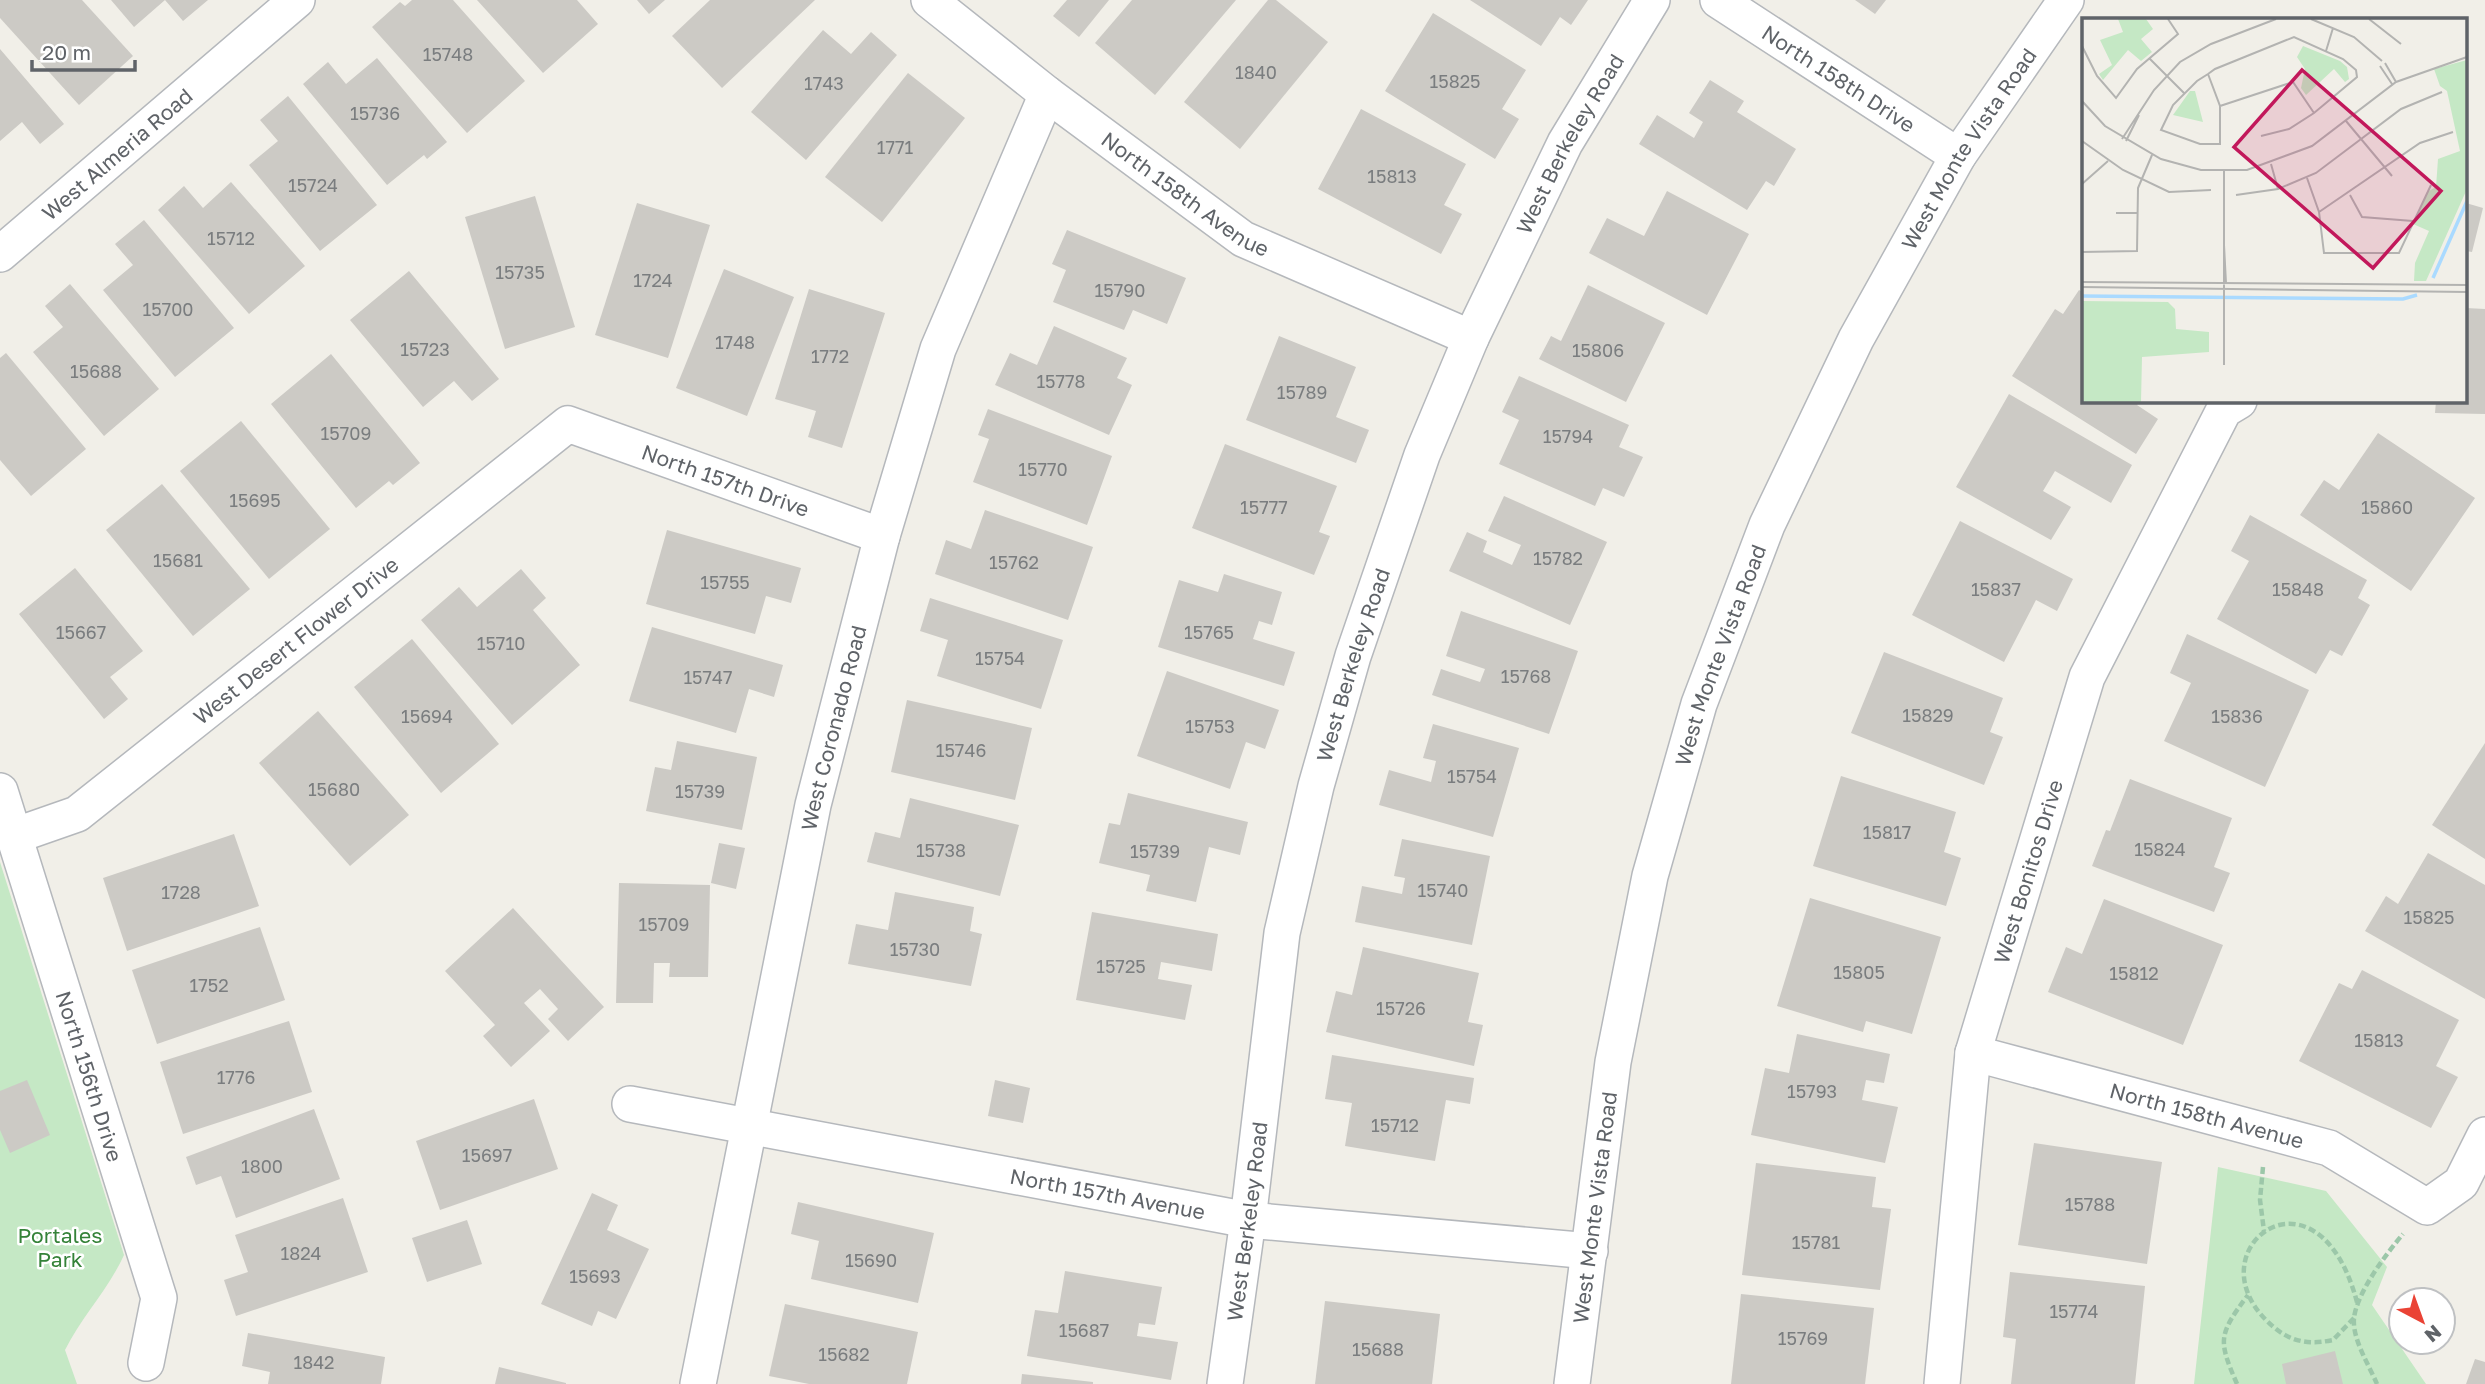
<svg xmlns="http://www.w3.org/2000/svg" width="2485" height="1384" viewBox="0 0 2485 1384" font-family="'Golos Text',sans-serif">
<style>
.green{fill:#c5e8c5}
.building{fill:#cccac5}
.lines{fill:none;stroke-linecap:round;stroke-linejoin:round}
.minor-casing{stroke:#b5b8bc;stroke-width:38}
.path{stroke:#9cc7a9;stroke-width:4.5;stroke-dasharray:7 3.5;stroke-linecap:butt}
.minor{stroke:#fff;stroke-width:35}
.labels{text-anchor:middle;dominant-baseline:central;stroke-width:5;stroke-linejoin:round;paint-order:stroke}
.number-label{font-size:18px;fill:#7a7d7f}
.street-label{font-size:21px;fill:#5f6368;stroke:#fff}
.park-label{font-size:21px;fill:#348238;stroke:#fff}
.inset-river{fill:none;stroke:#aadaff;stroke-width:3.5}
.inset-road{fill:none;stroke:#b3b3b1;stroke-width:2}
.view{fill:#c2185b;fill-opacity:0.15;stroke:#c2185b;stroke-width:3.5}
.inset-edge{fill:none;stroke:#5f6368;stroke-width:3.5}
</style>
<rect width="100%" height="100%" fill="#f1efe8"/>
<g class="green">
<path d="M0 862 124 1255C108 1290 82 1316 65 1350L77 1384H0Z"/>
<path d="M2218 1167 2326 1191 2387 1267 2372 1305 2426 1384H2194Z"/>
</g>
<g class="building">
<path d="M0 0H82L133 56 79 105 0 18Z"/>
<path d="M111 0H208L183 21 165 0 134 27Z"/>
<path d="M412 0H453L525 81 467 133 372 27 400 2 405 6Z"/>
<path d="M477 0H577L598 24 543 73Z"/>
<path d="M637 0H665L649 14Z"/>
<path d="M710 0H815L722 88 672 36Z"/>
<path d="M1067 0H1109L1079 37 1053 16Z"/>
<path d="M1132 0H1236L1155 95 1095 43Z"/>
<path d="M1268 0H1276L1328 42 1240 149 1184 102Z"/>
<path d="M1470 0H1588L1571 25 1560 17 1541 46Z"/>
<path d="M1855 0H1886L1875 14Z"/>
<path d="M1433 13 1526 70 1502 109 1519 119 1495 159 1385 91Z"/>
<path d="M823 30 851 54 871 32 897 55 806 160 751 112Z"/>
<path d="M0 49 64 124 40 144 22 122 0 141Z"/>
<path d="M377 58 447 142 427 159 424 155 387 185 303 84 328 62 346 84Z"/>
<path d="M908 73 965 118 882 222 825 177Z"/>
<path d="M1710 80 1744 101 1737 112 1796 149 1774 186 1766 181 1747 210 1639 144 1657 115 1694 138 1703 122 1689 113Z"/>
<path d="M288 96 377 205 320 251 249 165 278 141 260 120Z"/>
<path d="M1361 109 1466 164 1444 205 1462 214 1441 254 1318 189Z"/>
<path d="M231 182 305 266 249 314 158 210 184 186 203 208Z"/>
<path d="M1667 191 1749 234 1707 315 1589 253 1607 218 1644 236Z"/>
<path d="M535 196 575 327 505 349 465 217Z"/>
<path d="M637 203 710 225 668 358 595 335Z"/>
<path d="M2466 203 2483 208 2472 252 2466 251Z"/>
<path d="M144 220 234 328 175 377 103 290 133 265 115 244Z"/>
<path d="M1067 230 1186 278 1167 324 1133 310 1124 330 1053 302 1066 270 1052 264Z"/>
<path d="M724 269 794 297 747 416 676 388Z"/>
<path d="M409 271 499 379 472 401 454 381 423 407 350 320Z"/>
<path d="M70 284 159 389 104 436 33 352 63 327 45 306Z"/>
<path d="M1588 285 1665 323 1626 402 1539 359 1551 336 1561 341Z"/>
<path d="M809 289 885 313 842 448 808 437 816 411 775 399Z"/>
<path d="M2079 290 2084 293V401H2140L2137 405 2158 419 2136 454 2012 376 2055 309 2063 314Z"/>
<path d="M2466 308 2485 309V414L2435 413 2436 401H2466Z"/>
<path d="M1054 326 1127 358 1117 378 1132 385 1109 435 995 385 1010 353 1037 365Z"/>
<path d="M1279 336 1356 367 1336 417 1369 430 1356 463 1246 420Z"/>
<path d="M6 353 86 449 31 496 0 460V358Z"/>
<path d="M331 354 420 463 393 485 389 481 356 508 271 404Z"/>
<path d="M1519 376 1629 425 1619 447 1643 457 1624 497 1603 488 1595 506 1499 464 1519 420 1502 412Z"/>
<path d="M2009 394 2132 465 2111 503 2055 471 2043 491 2071 507 2051 540 1956 487Z"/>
<path d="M988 409 1112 456 1087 525 973 482 989 439 978 435Z"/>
<path d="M241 421 330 529 269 579 180 471Z"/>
<path d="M2378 433 2475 498 2411 591 2300 515 2324 480 2339 490Z"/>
<path d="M1225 444 1337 486 1319 532 1330 536 1314 575 1192 528Z"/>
<path d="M162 484 250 589 193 636 106 530Z"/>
<path d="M1504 496 1607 542 1570 625 1449 571 1467 532 1487 541 1483 552 1512 565 1521 545 1488 531Z"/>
<path d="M985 510 1093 547 1068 620 935 574 946 540 971 549Z"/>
<path d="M2250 515 2367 580 2358 598 2370 605 2342 656 2330 650 2316 674 2217 619 2249 561 2231 551Z"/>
<path d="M1960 521 2073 579 2057 611 2036 600 2004 662 1912 615Z"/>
<path d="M667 530 801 568 791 603 766 596 755 634 646 604Z"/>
<path d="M75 568 143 651 110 677 128 699 104 719 19 614Z"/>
<path d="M521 569 546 598 533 610 580 665 512 725 421 620 459 587 477 607Z"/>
<path d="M1224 574 1282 592 1272 625 1259 621 1253 639 1295 652 1284 686 1158 647 1179 580 1218 592Z"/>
<path d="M930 598 1063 640 1041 709 937 676 948 640 920 631Z"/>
<path d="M1461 611 1578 651 1549 734 1432 695 1441 669 1480 682 1485 669 1446 656Z"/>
<path d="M652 627 783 665 774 697 749 689 736 733 629 701Z"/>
<path d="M2187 634 2309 690 2265 787 2164 741 2191 683 2170 673Z"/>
<path d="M412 639 499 744 441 793 354 687Z"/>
<path d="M1884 652 2003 698 1990 732 2003 737 1984 785 1851 733Z"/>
<path d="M1167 671 1279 710 1265 749 1246 742 1230 789 1137 756Z"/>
<path d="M907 700 1032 728 1015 800 891 772Z"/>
<path d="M318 711 409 815 350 866 259 763Z"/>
<path d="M1433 724 1519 748 1493 837 1379 805 1389 770 1431 782 1436 761 1423 758Z"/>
<path d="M677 741 757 757 742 830 646 811 655 767 671 770Z"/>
<path d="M2485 743V859L2432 825Z"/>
<path d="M1841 776 1956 812 1944 852 1961 858 1946 906 1813 866Z"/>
<path d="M2130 779 2232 818 2214 867 2230 873 2214 912 2092 866 2106 830 2110 831Z"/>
<path d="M1128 793 1248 822 1240 855 1209 847 1196 902 1146 891 1150 875 1099 863 1109 823 1120 825Z"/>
<path d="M910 798 1019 825 1000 896 867 862 875 832 900 838Z"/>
<path d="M234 834 259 906 127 951 103 878Z"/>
<path d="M1402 839 1490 856 1472 945 1355 922 1362 886 1402 894 1405 878 1394 876Z"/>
<path d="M719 843 745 848 736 889 711 883Z"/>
<path d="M2428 853 2485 885V999L2365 931 2386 896 2398 904Z"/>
<path d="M619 883 710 885 708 977H669L670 963H654L653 1003H616Z"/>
<path d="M895 892 974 907 970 931 982 934 971 986 848 964 856 924 888 930Z"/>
<path d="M1810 898 1941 937 1912 1034 1866 1021 1863 1032 1777 1006Z"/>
<path d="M2104 899 2223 945 2183 1045 2048 992 2066 947 2082 954Z"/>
<path d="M513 908 604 1007 568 1041 548 1019 558 1009 540 989 524 1003 550 1031 511 1067 483 1036 495 1025 445 971Z"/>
<path d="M1092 912 1218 934 1212 971 1161 962 1158 979 1192 985 1185 1020 1076 1000Z"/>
<path d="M260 927 285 1000 157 1044 132 970Z"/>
<path d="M1363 947 1479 973 1468 1022 1483 1025 1474 1066 1326 1032 1336 991 1352 995Z"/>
<path d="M2362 970 2459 1020 2436 1066 2458 1077 2431 1128 2299 1061 2339 983 2352 989Z"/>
<path d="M289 1021 312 1092 183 1134 160 1062Z"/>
<path d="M1797 1034 1890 1054 1884 1083 1866 1080 1862 1100 1898 1107 1885 1163 1751 1135 1765 1068 1789 1073Z"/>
<path d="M1332 1055 1474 1078 1470 1104 1446 1100 1435 1161 1345 1146 1352 1103 1325 1099Z"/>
<path d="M27 1080 50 1135 10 1153 0 1130V1091Z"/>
<path d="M995 1080 1030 1088 1023 1123 988 1116Z"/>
<path d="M534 1099 558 1169 440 1210 416 1141Z"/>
<path d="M314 1109 340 1179 236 1218 221 1176 196 1185 186 1157Z"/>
<path d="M2034 1143 2162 1162 2147 1264 2018 1245Z"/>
<path d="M1756 1163 1876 1177 1872 1207 1891 1209 1880 1290 1742 1275Z"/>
<path d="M592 1193 618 1205 607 1230 649 1249 616 1319 598 1311 592 1326 541 1304Z"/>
<path d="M343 1198 368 1272 236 1316 224 1280 248 1272 235 1235Z"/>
<path d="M798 1202 934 1233 918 1303 811 1279 819 1241 791 1234Z"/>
<path d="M467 1220 482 1264 427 1282 412 1238Z"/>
<path d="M1065 1271 1162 1287 1155 1325 1139 1323 1137 1336 1178 1342 1171 1380 1027 1356 1035 1310 1058 1313Z"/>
<path d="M2010 1272 2145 1286 2135 1384H2011L2016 1339 2003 1337Z"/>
<path d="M1741 1294 1874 1308 1865 1384H1731Z"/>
<path d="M1325 1301 1440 1314 1432 1384H1315Z"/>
<path d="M785 1304 918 1332 907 1384H809L769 1376Z"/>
<path d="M248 1333 385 1357 381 1384H268L270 1372 242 1366Z"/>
<path d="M2335 1351 2343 1384H2286L2282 1364Z"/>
<path d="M2475 1359 2485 1362V1384H2466Z"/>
<path d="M499 1367 566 1383V1384H495Z"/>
<path d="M1022 1374 1093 1382V1384H1021Z"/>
</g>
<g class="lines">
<defs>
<g id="minor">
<path id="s1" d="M929 0 1047 94 1243 239 1471 338"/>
<path id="s2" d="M1718 0 1958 156"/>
<path id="s3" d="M0 254 297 0"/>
<path id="s4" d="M0 791 159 1298 146 1363"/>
<path id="s5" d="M14 836 77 814 568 424 882 536"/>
<path id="s6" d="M1973 1053 2329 1148 2427 1207 2461 1183 2485 1135"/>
<path id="s7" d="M630 1104 1248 1220 1590 1251"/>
<path id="s8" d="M698 1384 813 805 882 536 938 349 1047 94"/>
<path id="s9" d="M1225 1384 1248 1220 1282 933 1316 786 1353 656 1422 455 1471 338 1565 143 1652 0"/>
<path id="s10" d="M1572 1384 1613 1062 1650 876 1699 704 1767 525 1856 339 1958 156 2066 0"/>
<path id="s11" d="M1942 1384 1973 1053 2087 677 2224 410 2239 401"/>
</g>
</defs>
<use href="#minor" class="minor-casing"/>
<g class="path">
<path d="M2263 1167 2260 1200 2264 1231"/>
<path d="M2354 1318 2333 1340C2304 1346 2286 1340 2266 1320 2193 1247 2320 1153 2358 1306"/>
<path d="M2237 1384C2218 1340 2218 1335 2248 1295"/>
<path d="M2377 1384C2369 1365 2352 1339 2354 1318 2357 1292 2387 1253 2403 1234"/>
</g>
<use href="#minor" class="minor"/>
</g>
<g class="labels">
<g class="number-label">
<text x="448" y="54">15748</text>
<text x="1256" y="72">1840</text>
<text x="1455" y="81">15825</text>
<text x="824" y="83">1743</text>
<text x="375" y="113">15736</text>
<text x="895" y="147">1771</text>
<text x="1392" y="176">15813</text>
<text x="313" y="185">15724</text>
<text x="231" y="238">15712</text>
<text x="520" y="272">15735</text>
<text x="653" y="280">1724</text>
<text x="1120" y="290">15790</text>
<text x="168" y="309">15700</text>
<text x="735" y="342">1748</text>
<text x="425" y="349">15723</text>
<text x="1598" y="350">15806</text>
<text x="830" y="356">1772</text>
<text x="96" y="371">15688</text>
<text x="1061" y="381">15778</text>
<text x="1302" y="392">15789</text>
<text x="346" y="433">15709</text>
<text x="1568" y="436">15794</text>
<text x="1043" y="469">15770</text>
<text x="255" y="500">15695</text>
<text x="1264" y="507">15777</text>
<text x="2387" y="507">15860</text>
<text x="1558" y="558">15782</text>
<text x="178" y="560">15681</text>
<text x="1014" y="562">15762</text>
<text x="725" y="582">15755</text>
<text x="1996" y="589">15837</text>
<text x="2298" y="589">15848</text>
<text x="81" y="632">15667</text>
<text x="1209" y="632">15765</text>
<text x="501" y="643">15710</text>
<text x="1000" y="658">15754</text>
<text x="1526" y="676">15768</text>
<text x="708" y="677">15747</text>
<text x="1928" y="715">15829</text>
<text x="427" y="716">15694</text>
<text x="2237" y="716">15836</text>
<text x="1210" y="726">15753</text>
<text x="961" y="750">15746</text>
<text x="1472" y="776">15754</text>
<text x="334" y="789">15680</text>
<text x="700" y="791">15739</text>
<text x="1887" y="832">15817</text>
<text x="2160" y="849">15824</text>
<text x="941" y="850">15738</text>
<text x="1155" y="851">15739</text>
<text x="1443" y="890">15740</text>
<text x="181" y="892">1728</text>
<text x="2429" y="917">15825</text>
<text x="664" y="924">15709</text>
<text x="915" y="949">15730</text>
<text x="1121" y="966">15725</text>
<text x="1859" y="972">15805</text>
<text x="2134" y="973">15812</text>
<text x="209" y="985">1752</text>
<text x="1401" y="1008">15726</text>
<text x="2379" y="1040">15813</text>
<text x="236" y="1077">1776</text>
<text x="1812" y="1091">15793</text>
<text x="1395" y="1125">15712</text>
<text x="487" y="1155">15697</text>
<text x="262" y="1166">1800</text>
<text x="2090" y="1204">15788</text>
<text x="1816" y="1242">15781</text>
<text x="301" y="1253">1824</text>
<text x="871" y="1260">15690</text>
<text x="595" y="1276">15693</text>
<text x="2074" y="1311">15774</text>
<text x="1084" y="1330">15687</text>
<text x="1803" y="1338">15769</text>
<text x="1378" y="1349">15688</text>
<text x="844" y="1354">15682</text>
<text x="314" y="1362">1842</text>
</g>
<g class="street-label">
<text stroke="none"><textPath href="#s2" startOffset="144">North 158th Drive</textPath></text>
<text stroke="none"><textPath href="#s9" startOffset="1298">West Berkeley Road</textPath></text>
<text stroke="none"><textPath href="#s10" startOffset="1312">West Monte Vista Road</textPath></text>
<text stroke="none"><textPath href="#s3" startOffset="154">West Almeria Road</textPath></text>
<text stroke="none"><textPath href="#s1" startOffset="322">North 158th Avenue</textPath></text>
<text stroke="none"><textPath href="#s5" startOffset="861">North 157th Drive</textPath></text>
<text stroke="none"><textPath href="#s5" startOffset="346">West Desert Flower Drive</textPath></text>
<text stroke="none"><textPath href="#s10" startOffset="746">West Monte Vista Road</textPath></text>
<text stroke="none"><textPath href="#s9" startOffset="732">West Berkeley Road</textPath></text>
<text stroke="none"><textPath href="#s8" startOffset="670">West Coronado Road</textPath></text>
<text stroke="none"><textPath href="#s11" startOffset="522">West Bonitos Drive</textPath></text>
<text stroke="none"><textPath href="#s4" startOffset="299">North 156th Drive</textPath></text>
<text stroke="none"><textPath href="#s6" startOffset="242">North 158th Avenue</textPath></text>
<text stroke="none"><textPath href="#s7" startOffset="486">North 157th Avenue</textPath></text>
<text stroke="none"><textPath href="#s10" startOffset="178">West Monte Vista Road</textPath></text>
<text stroke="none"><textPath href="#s9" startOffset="164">West Berkeley Road</textPath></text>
</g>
<g class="park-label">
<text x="60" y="1235">Portales<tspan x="60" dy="24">Park</tspan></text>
</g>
</g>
<g transform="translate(2082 18)">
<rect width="385" height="385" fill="#f1efe8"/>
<path d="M36 1H64L71 11 59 21 70 34 59 43 46 32 21 62 17 56 30 47 18 22 41 14ZM221 28 258 43 265 49 267 61 263 64 252 51 224 77 219 70 223 51 215 39ZM385 42V171L344 263H332L333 245 347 213 331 206 345 174 354 169 356 141 378 133 365 73 358 68 352 51ZM108 73H113L121 104 91 97ZM0 283 86 284 93 291 94 311 127 314V334L60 339 59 384H0Z" fill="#c5e8c5"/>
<path class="inset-river" d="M351 260 385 183M0 278 321 281 335 277"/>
<path class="inset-road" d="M229 1 272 19 300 43M287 1 319 26M0 28 15 58 34 80 55 51 96 16 86 1M244 33 251 10M67 40 102 75M303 45 314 64M298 48 310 66M126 56 138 88V126H118L79 112 91 87 115 63 126 56 133 51 212 19 261 41 274 52 275 59 232 95 207 111 179 118M0 83 23 108 79 141 119 152H165L230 128 314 64 385 39M138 88 211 64 232 95M264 103 310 158M40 121 72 72 98 44 129 26 194 1M0 123 41 152 87 174 129 172M44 123 57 97M189 146 196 171M225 160 237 194 242 235H317L349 167M0 166 26 143M154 177 196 171 234 155 319 91 360 74M268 177 280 199 331 203M237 194 338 125 371 114M34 195H56M142 227 144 265M0 234 55 233 56 170 70 137M0 264 385 267M0 269 385 274M142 347V153"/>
<path class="view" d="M220 52 359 173 291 250 152 129Z"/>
<rect width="385" height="385" class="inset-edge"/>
</g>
<g transform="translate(2422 1321) rotate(139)"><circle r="33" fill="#ffffff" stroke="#bfc1c3" stroke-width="2"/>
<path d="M0-5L12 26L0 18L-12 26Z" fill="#ea4335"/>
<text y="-10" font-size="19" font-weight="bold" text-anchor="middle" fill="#5f6368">N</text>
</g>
<path d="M32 60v10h103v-10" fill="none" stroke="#5f6368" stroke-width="3.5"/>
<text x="42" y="60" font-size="21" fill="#5f6368" stroke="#ffffff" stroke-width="5" paint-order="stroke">20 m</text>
</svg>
